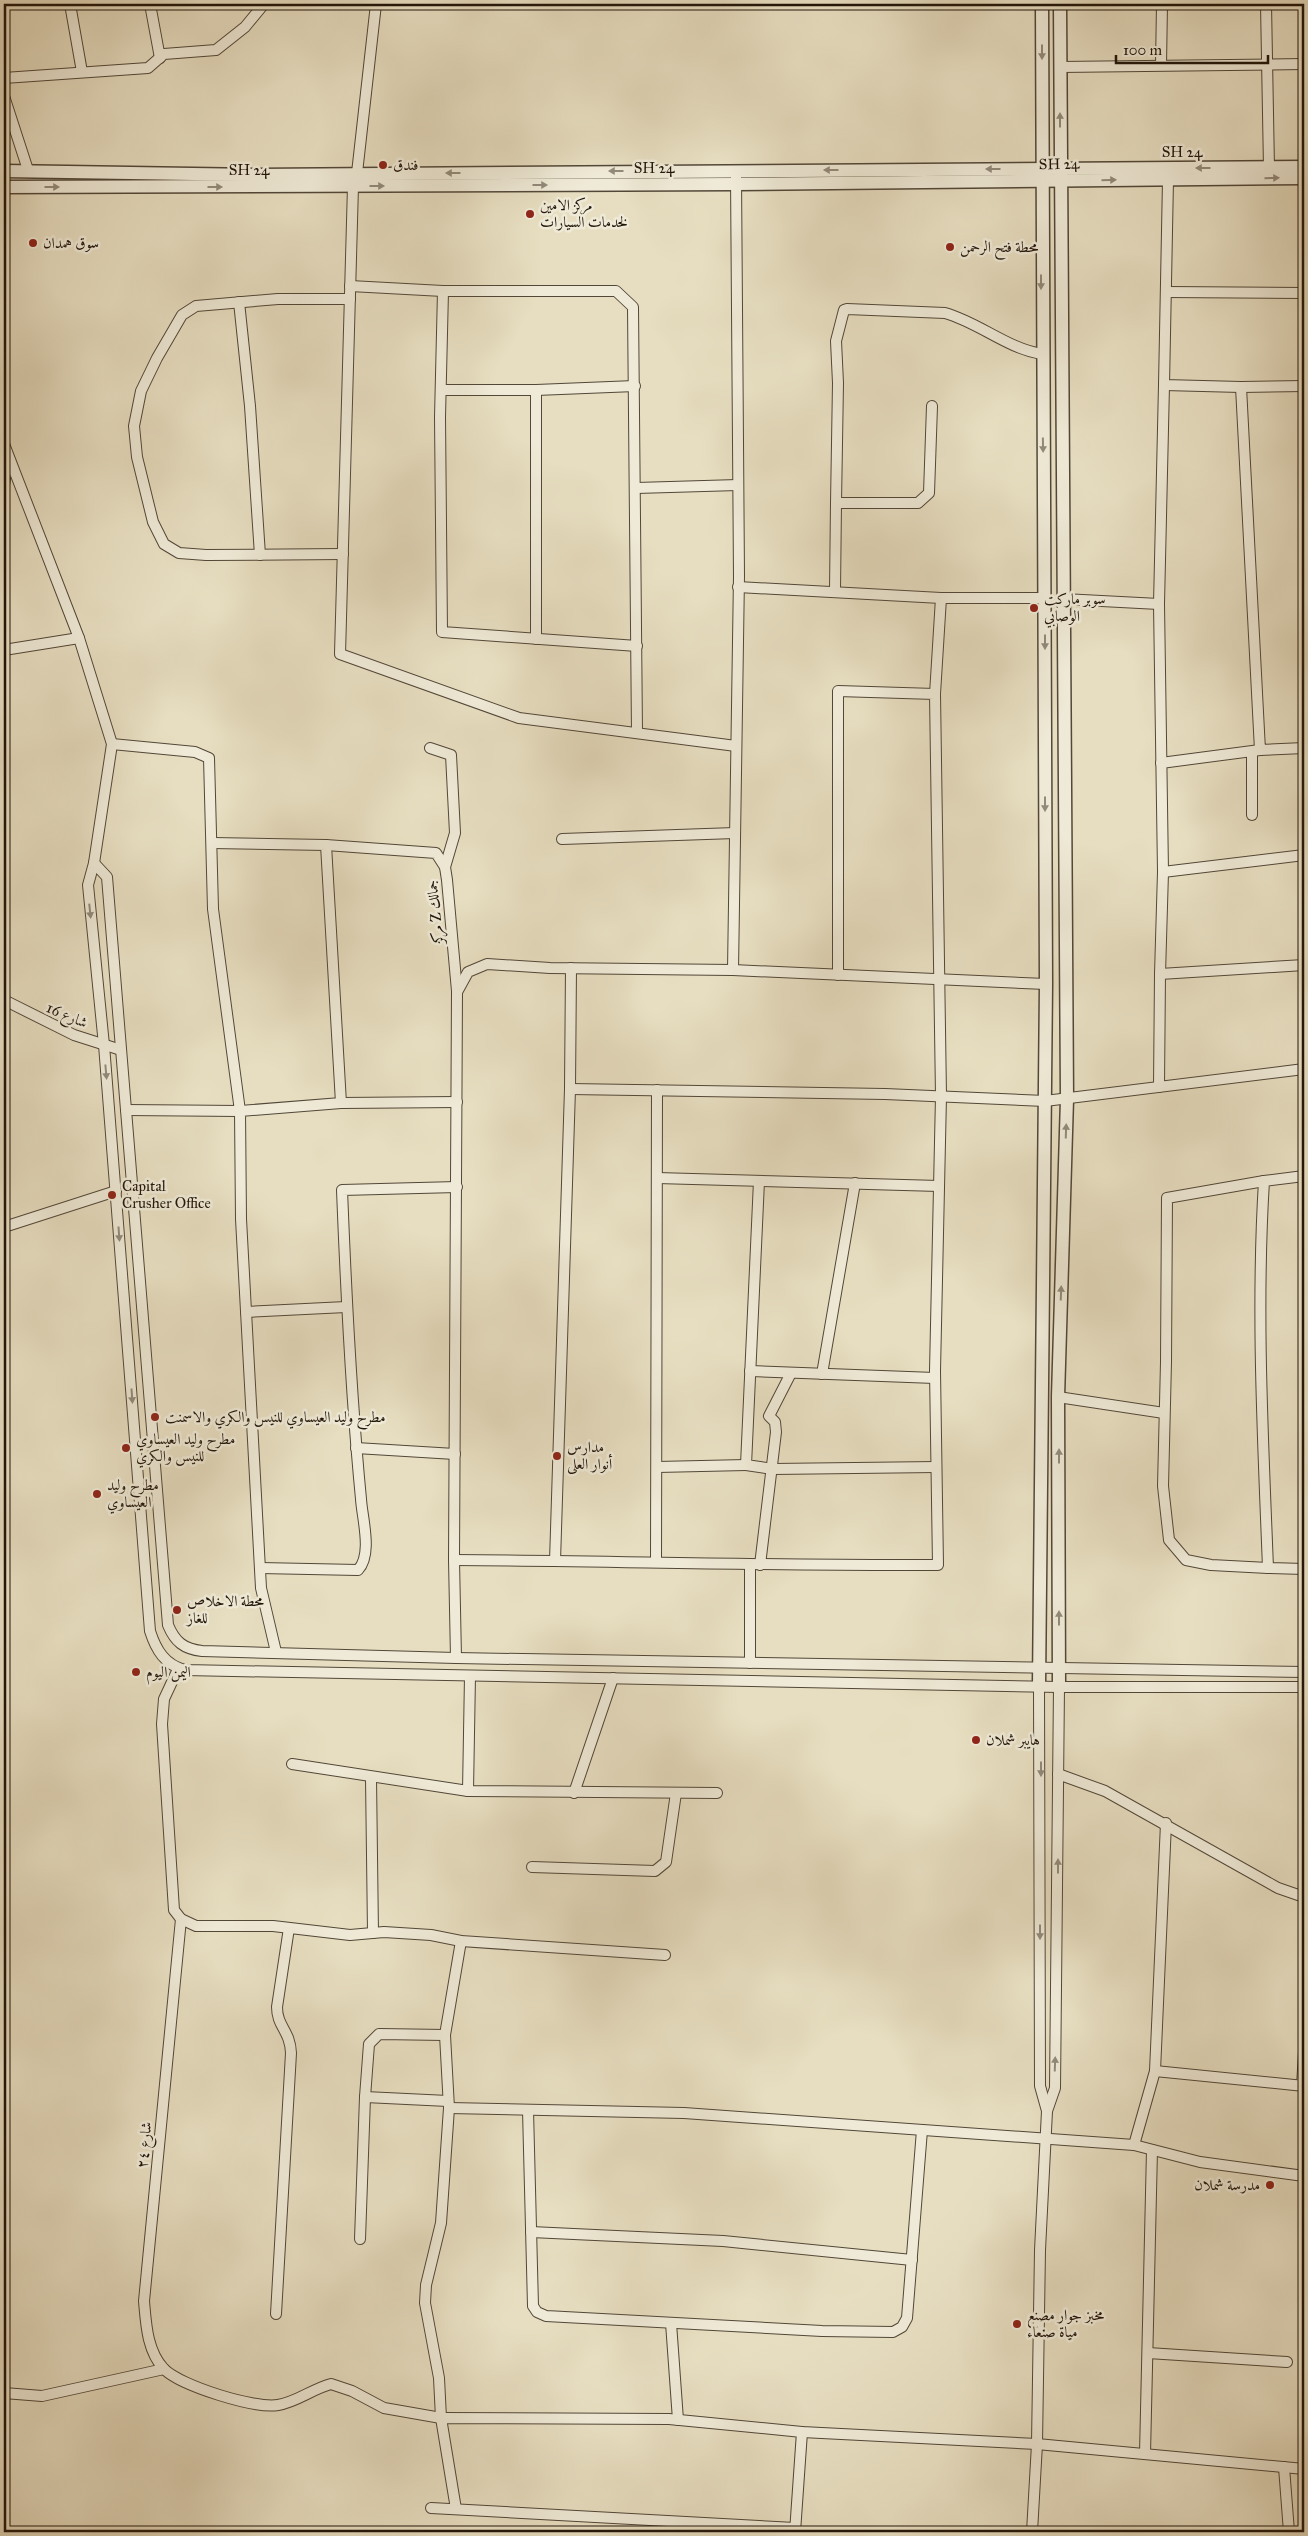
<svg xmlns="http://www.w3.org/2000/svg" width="1308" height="2536" viewBox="0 0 1308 2536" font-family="'IM FELL Great Primer',Amiri,serif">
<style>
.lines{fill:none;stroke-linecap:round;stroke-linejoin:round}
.minor-casing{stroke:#524738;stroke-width:12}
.tertiary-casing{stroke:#524738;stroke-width:15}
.minor{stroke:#efead7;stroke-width:10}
.tertiary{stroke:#efead7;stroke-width:12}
.oneway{fill:#928a7b}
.poi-dot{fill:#8f2418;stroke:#efead7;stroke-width:2}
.labels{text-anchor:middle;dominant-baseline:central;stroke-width:5;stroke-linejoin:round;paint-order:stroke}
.street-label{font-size:15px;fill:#21150a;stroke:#efead7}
.poi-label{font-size:15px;fill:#21150a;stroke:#efead7;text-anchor:start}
</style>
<rect width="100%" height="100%" fill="#e7dec1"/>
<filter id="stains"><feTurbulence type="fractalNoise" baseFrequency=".004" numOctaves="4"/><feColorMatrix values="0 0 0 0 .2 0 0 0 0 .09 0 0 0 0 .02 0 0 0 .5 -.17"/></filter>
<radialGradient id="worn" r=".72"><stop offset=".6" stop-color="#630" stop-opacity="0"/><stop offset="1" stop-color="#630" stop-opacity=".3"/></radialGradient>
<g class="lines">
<defs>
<g id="minor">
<path d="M70 4 82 72"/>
<path d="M150 4 160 58"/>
<path d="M1266 4 1269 168"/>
<path d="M1161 65 1162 4"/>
<path d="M1060 67 1304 64"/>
<path d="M4 78 148 68 164 54 216 50 245 27 264 4"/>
<path d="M4 96 28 170"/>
<path d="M357 173 376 4"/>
<path d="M1168 180 1164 385 1241 387 1304 386"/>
<path d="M353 186 340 654 519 718 736 746"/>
<path d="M350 286 443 291H616L633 307 637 733"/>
<path d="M443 291 440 417 442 632 637 646"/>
<path d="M1166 292 1304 293"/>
<path d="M239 302 250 406 260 555"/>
<path d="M1241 387 1260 750 1304 748"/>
<path d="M441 390H536V639"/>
<path d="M536 390 635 386"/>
<path d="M4 444 79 638 112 744 94 863 88 885 104 1045 150 1631C156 1650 165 1665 185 1670L1059 1687H1304"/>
<path d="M4 485 8 458"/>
<path d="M636 488 738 485"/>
<path d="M836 503 838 383 836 341 844 310 847 309 945 313C980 323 1006 348 1042 354"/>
<path d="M343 554 206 555 179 553 164 544 153 522 137 457 134 426 141 391 157 358 182 315 196 306 278 299H350"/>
<path d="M738 587 941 598H1045"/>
<path d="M835 591 836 503H918L929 493 932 406"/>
<path d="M1063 599 1159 604"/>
<path d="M4 650 79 638"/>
<path d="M935 694 941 598"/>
<path d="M112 744 195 752 209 758 213 909 240 1111 126 1110"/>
<path d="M430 748 451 755 455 833 445 867"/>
<path d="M1252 752V815"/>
<path d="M1161 763 1260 750"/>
<path d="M562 839 735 833"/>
<path d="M212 843 326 845 341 1103 240 1111 241 1219 261 1588 276 1652"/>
<path d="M326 845 436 853 445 867 447 880 457 991"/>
<path d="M94 863 107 877 168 1625C175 1642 184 1649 202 1651L456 1658 1304 1672"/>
<path d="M1163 872 1304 855"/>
<path d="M733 970 739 576 736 176"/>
<path d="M1160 974 1163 872 1159 604 1164 385"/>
<path d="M4 1000 74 1035 121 1050"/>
<path d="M1159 1087 1160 974 1304 965"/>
<path d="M570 1089 885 1094 1045 1101 1304 1069"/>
<path d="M341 1103 457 1102"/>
<path d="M1304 1176 1264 1181C1256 1310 1263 1439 1268 1568L1304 1569"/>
<path d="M657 1178 939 1186"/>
<path d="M759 1181 746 1465 773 1469 936 1467"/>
<path d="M1264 1181 1167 1198 1166 1362 1163 1486 1169 1540 1186 1560 1211 1565 1268 1568"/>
<path d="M4 1227 116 1191"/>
<path d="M246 1312 346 1307"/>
<path d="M750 1371 935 1378"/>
<path d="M822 1374 855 1183"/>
<path d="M1058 1397 1164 1413"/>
<path d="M356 1448 455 1454"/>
<path d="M657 1467 746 1465"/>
<path d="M454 1560C615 1561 776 1566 938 1565L935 1371 941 1096 935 694 838 691V975"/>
<path d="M555 1561 570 1089 571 968"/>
<path d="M656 1561 657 1090"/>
<path d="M750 1565V1663"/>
<path d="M760 1565 776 1432 775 1422 769 1416 791 1373"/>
<path d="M260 1568 358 1570C373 1554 362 1518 361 1499 351 1396 346 1293 342 1190L457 1187"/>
<path d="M456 1658 454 1560 457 992 468 972 487 964 550 968 733 970 1046 984"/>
<path d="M178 1669 164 1699 162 1724 174 1910 181 1919 196 1926H273L350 1935 384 1932 431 1935 461 1941 665 1955"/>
<path d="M1039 1686 1040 2086 1047 2111"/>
<path d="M292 1764 468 1791 717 1793"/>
<path d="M1058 1774 1105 1791 1278 1888 1304 1897"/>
<path d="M371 1778 373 1933"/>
<path d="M468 1791 470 1676"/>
<path d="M574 1793 613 1678"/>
<path d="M532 1867 655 1871 666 1862 676 1793"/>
<path d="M181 1919 144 2301C146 2324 147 2351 164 2369 181 2386 255 2409 278 2405 297 2402 312 2389 331 2384L352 2391 384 2408 441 2418 439 2378 425 2303 426 2285 441 2223 449 2108 445 2035 461 1941"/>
<path d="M1155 2071 1304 2086"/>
<path d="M1302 2086 1304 2052"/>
<path d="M365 2097 448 2101"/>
<path d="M449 2108 684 2113 1134 2145 1200 2162 1304 2176"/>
<path d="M528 2110 533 2306 537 2312 546 2316 822 2331 893 2332 902 2327 907 2318 922 2130"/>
<path d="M1134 2145 1155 2071 1166 1823"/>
<path d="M531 2232 723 2241 912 2260"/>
<path d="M360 2239 365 2097 369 2044 379 2034 445 2035"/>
<path d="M276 2314 291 2053C290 2030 277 2027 277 2007L289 1928"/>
<path d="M671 2323 678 2420"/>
<path d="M1148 2353 1287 2362"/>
<path d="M4 2393 42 2396 164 2369"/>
<path d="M1145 2454 1152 2150"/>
<path d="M1284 2467 1289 2532"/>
<path d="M431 2508 795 2528"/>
<path d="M456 2509 441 2418 669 2419 802 2432 1037 2444 1304 2469"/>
<path d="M795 2532 802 2432"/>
<path d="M1032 2532 1037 2444 1040 2250 1047 2111 1055 2088 1059 1687"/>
</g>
<g id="tertiary">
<path d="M4 171 257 175 1304 167"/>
<path d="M4 187 737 184 1304 178"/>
<path d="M1039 1686 1046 984 1042 4"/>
<path d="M1059 1687 1058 1397 1067 1099 1060 4"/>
</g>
</defs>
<use href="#minor" class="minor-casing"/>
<use href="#tertiary" class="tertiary-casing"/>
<use href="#minor" class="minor"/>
<use href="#tertiary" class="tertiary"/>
</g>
<defs><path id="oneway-solid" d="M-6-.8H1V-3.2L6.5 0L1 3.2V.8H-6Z" transform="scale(1.25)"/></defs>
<g class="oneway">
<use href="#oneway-solid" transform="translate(1042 52) rotate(90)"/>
<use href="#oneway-solid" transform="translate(1060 120) rotate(-90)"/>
<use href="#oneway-solid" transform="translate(1203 168) rotate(180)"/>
<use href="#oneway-solid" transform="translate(993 169) rotate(180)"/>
<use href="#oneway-solid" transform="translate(831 170) rotate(180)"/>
<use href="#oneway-solid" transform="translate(616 171) rotate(180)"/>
<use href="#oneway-solid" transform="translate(453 173) rotate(180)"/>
<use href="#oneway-solid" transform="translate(1272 178) rotate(-1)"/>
<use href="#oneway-solid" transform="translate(1109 180) rotate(-1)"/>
<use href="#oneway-solid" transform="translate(540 185)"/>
<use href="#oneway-solid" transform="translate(377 186)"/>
<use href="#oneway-solid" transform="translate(52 187)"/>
<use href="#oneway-solid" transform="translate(215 187)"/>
<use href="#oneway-solid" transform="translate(1041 282) rotate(90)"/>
<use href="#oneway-solid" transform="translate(1043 445) rotate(89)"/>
<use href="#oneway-solid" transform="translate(1045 642) rotate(90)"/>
<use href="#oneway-solid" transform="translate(1045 804) rotate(90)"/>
<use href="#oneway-solid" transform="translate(90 911) rotate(84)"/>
<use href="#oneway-solid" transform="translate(106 1072) rotate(85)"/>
<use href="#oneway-solid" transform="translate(1066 1131) rotate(-88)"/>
<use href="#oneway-solid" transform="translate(119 1234) rotate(86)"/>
<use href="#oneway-solid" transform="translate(1061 1293) rotate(-88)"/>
<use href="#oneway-solid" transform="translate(132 1396) rotate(86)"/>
<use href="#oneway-solid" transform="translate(1059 1456) rotate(-90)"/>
<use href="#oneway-solid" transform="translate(1059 1618) rotate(-90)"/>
<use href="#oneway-solid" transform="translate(1041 1769) rotate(90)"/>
<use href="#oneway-solid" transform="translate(1058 1866) rotate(-90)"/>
<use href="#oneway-solid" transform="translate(1040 1932) rotate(90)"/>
<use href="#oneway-solid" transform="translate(1055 2064) rotate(-88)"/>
</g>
<g class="poi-dot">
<circle cx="383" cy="165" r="5"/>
<circle cx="530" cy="214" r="5"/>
<circle cx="33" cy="243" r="5"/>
<circle cx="950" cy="247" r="5"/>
<circle cx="1034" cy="608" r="5"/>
<circle cx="112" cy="1195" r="5"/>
<circle cx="155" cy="1417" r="5"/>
<circle cx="126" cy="1448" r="5"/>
<circle cx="557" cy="1456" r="5"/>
<circle cx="97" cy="1494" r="5"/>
<circle cx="177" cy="1610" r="5"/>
<circle cx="136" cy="1672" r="5"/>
<circle cx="976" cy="1740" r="5"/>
<circle cx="1270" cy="2185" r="5"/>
<circle cx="1017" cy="2324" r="5"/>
</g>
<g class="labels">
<g class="street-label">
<text x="1182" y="152">SH 24</text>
<text transform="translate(1059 164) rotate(-1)">SH 24</text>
<text x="654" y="168">SH 24</text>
<text x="249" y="170">SH 24</text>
<text transform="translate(435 912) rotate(-96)">مركز Z جمالك</text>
<text transform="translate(67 1015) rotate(23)">شارع 16</text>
<text transform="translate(144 2145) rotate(-84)">شارع ٢٤</text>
</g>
<g class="poi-label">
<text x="393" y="165">فندق</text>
<text x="540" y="205">مركز الامين<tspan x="540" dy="17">لخدمات السيارات</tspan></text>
<text x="43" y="243">سوق همدان</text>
<text x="960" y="247">محطة فتح الرحمن</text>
<text x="1044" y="599">سوبر ماركت<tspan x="1044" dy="17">الوصابي</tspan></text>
<text x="122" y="1186">Capital<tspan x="122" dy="17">Crusher Office</tspan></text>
<text x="165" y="1417">مطرح وليد العيساوي للنيس والكري والاسمنت</text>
<text x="136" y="1439">مطرح وليد العيساوي<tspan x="136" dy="17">للنيس والكري</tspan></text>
<text x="567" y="1447">مدارس<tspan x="567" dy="17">أنوار العلى</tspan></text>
<text x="107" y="1485">مطرح وليد<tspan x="107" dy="17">العيساوي</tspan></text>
<text x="187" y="1601">محطة الاخلاص<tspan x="187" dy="17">للغاز</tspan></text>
<text x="146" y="1672">اليمن اليوم</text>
<text x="986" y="1740">هايبر شملان</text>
<text x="1260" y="2185" text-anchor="end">مدرسة شملان</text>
<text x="1027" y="2315">مخبز جوار مصنع<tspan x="1027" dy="17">مياة صنعاء</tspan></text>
</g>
</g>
<rect width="1308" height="2536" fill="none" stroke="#e7dec1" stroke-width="20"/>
<rect x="5" y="5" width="1298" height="2526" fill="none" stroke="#21150a" stroke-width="2.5"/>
<rect x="10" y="10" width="1288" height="2516" fill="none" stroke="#21150a"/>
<path d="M1116 55v8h152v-8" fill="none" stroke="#21150a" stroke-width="2.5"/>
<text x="1123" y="55" font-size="15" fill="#21150a" stroke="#efead7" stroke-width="4" paint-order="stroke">100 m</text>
<rect width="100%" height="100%" filter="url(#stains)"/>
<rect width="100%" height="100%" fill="url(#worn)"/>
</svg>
